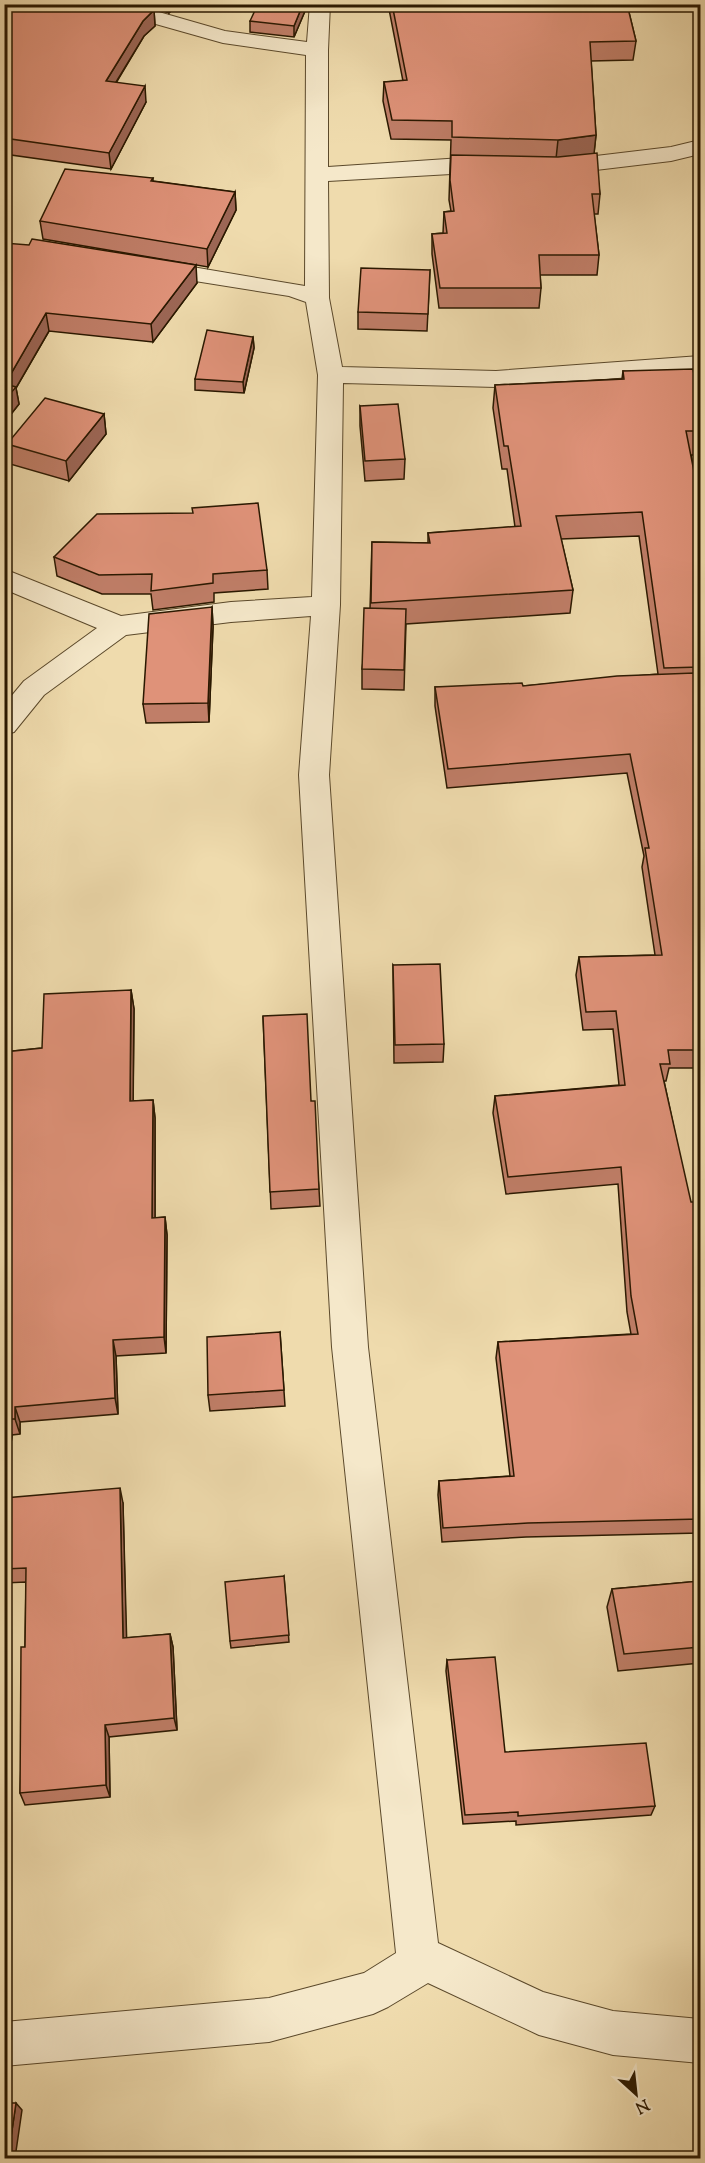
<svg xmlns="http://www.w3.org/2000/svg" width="705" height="2163" viewBox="0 0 705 2163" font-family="'Sorts Mill Goudy',serif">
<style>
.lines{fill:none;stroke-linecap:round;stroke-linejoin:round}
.minor-casing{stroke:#5b492b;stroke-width:2}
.minor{fill:#f5e8ca;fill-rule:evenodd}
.wall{fill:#c07e68;stroke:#2a1800;stroke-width:1.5}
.shaded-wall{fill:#9c6655;stroke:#2a1800;stroke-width:1.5}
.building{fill:#df9279;stroke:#2a1800;stroke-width:1.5}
</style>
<rect width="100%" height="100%" fill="#efdbad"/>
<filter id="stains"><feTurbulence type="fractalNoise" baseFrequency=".00333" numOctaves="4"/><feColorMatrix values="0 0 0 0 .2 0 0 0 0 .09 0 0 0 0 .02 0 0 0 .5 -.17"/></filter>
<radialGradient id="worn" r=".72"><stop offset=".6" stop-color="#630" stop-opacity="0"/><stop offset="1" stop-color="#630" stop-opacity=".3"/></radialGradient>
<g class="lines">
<defs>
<g id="minor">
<path d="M96 4H131L225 31 307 42 310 4H330L328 50V167L462 158 504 161 507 166 504 171 328 181 329 298 342 367 496 371 700 356V372L496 387 343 383 340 605 329 775 368 1347 438 1943 543 1992 613 2011 700 2019V2063L613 2055 539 2035 428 1983 388 2007 373 2014 269 2042 4 2066V2022L269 1998 364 1973 396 1953 332 1347 299 775 311 616 231 622 126 635 44 695 14 732 4 735V705L24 681 97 628 4 589V569L121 616 231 602 312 597 318 375 306 302 289 296 151 274 143 272 139 267 143 262 151 260 305 286 306 55 223 43 99 8Z"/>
<path d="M700 140V154L671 161 554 175 546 173 543 168 546 163 554 161 671 147Z"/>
</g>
</defs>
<use href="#minor" class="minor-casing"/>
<use href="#minor" class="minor"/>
</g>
<g class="wall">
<path d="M4 4 154 10 155 26 144 36 116 83 146 102 111 169 4 154Z"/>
<path d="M141 4H178L169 13Z"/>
<path d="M308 4 294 37 250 32V21Z"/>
<path d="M388 4H627L636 41 633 60 591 61 596 135 594 153 600 194 598 214H594L599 255 597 275H540L541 288 539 308H439L432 254V234L443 233 444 212 451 211 449 200 451 140 391 139 383 101 384 82 403 81Z"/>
<path d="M153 178V181L235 192 236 210 208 267 43 239 40 221Z"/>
<path d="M4 243 197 283 153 342 49 331 16 388 19 404 4 423Z"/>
<path d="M430 270 427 331 358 329V312Z"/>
<path d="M253 337 254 348 244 393 195 390V379Z"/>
<path d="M623 371 696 385H700V455H691L700 502V690H697L700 705V1068H669L666 1081H664L700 1251V1533L526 1537 442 1542 438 1495 439 1481 510 1476 496 1358 498 1342 631 1334 627 1312 618 1184 506 1194 493 1113 495 1096 619 1085 613 1029 583 1030 576 975 579 957 655 955 642 867 644 856 627 773 447 788 435 706V687L523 686 658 674 639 536 561 539 573 590 570 613 406 624 404 690 362 689V669L370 609 372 542 428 543V533L515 527 507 469H502L493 408 495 385 622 379Z"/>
<path d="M360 406 405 459 404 479 365 481 360 426Z"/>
<path d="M104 414 106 434 69 481 10 464 7 444Z"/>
<path d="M54 557 267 570 268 589 214 593V602L153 610 151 594H102L57 576Z"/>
<path d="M212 607 213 627 209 722 146 723 143 704Z"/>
<path d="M393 965 444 1044 443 1062 394 1063Z"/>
<path d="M131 990 134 1009 133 1101 153 1100 155 1118V1218L165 1217 167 1235 166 1353 116 1356 118 1414 20 1422V1434L12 1435 5 1498 123 1503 126 1638 170 1634 173 1647 177 1730 109 1737 110 1797 25 1805 20 1793 25 1647 26 1582 4 1583V1052L42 1048Z"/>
<path d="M263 1016 311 1101 319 1189 320 1206 271 1209Z"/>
<path d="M280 1332 285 1406 210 1411 208 1395Z"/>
<path d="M284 1576 289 1642 231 1648 230 1641Z"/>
<path d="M700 1581V1663L618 1671 607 1607 612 1589Z"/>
<path d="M447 1660 505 1752 655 1806 651 1815 516 1825V1821L463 1824 446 1671Z"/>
</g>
<g class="shaded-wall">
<path d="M169 4H178L169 13Z"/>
<path d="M303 4H308L294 37V26Z"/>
<path d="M154 10 155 26 144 36 107 97 106 81 143 21Z"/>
<path d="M145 86 146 102 111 169 109 153Z"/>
<path d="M596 135 594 154 556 159 558 140Z"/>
<path d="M235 192 236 210 208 267 207 249Z"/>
<path d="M196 265 197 283 153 342 151 324Z"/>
<path d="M46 313 49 331 16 388 19 404 4 423 5 384Z"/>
<path d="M253 337 254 348 244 393 243 382Z"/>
<path d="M104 414 106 434 69 481 66 461Z"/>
<path d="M212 607 213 627 209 722 208 703Z"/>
<path d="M131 990 134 1009 133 1119 130 1101Z"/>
<path d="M153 1100 155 1118V1235L152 1218Z"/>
<path d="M165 1217 167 1235 166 1353 164 1337Z"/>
<path d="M113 1340 116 1356 118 1414 115 1398Z"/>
<path d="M15 1407 20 1422V1434L15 1419Z"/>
<path d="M8 1419 12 1435 4 1504V1446Z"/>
<path d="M120 1488 123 1503 127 1651 123 1638Z"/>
<path d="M170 1634 173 1647 177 1730 174 1718Z"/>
<path d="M105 1725 109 1737 110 1797 106 1785Z"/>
<path d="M16 2103 22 2110 15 2158H8Z"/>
</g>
<g class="building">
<path d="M4 4H133L154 10 143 21 106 81 145 86 109 153 4 138Z"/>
<path d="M258 4H303L294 26 250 21Z"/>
<path d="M392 4H627L636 41 590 42 596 135 558 140 452 137V121L392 120 384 82 407 80Z"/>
<path d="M597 153 600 194H592L599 255H539L541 288H440L432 234 447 233 444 212 454 211 450 180 451 155 558 157Z"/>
<path d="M65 169 153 178 151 181 235 192 207 249 40 221Z"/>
<path d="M32 239 196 265 151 324 46 313 5 384 16 387 4 401V243L29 245Z"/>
<path d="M361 268 430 270 428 314 358 312Z"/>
<path d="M207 330 253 337 243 382 195 379Z"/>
<path d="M693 369 696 385H700V431H686L700 502V667L664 668 642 512 556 516 573 590 371 603 372 542 430 543 428 533 521 526 508 446H504L495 385 624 379 623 371Z"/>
<path d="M45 398 104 414 66 461 7 444Z"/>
<path d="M398 404 405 459 365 461 360 406Z"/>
<path d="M258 503 267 570 213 574V583L151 591 152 574 99 575 54 557 97 514 193 513 192 508Z"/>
<path d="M212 607 208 703 143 704 149 614Z"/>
<path d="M364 608 406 609 404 670 362 669Z"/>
<path d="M694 673 700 705V1050H668L670 1064H660L691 1202H696L700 1251V1519L528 1523 443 1528 439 1481 514 1476 498 1342 638 1334 631 1296 621 1167 508 1177 495 1096 625 1085 616 1011 586 1012 579 957 662 955 645 848H649L630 754 448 769 435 687 522 683 523 686 617 676Z"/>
<path d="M440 964 444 1044 395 1045 393 965Z"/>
<path d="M131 990 130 1101 153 1100 152 1218 165 1217 164 1337 113 1340 115 1398 15 1407V1419H8L4 1446V1052L42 1048 44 994Z"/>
<path d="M307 1014 311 1101H315L319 1189 270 1192 263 1016Z"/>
<path d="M280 1332 284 1390 208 1395 207 1337Z"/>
<path d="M120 1488 123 1638 170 1634 174 1718 105 1725 106 1785 20 1793 21 1647H25L26 1568 4 1569V1498Z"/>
<path d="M284 1576 289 1635 230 1641 225 1582Z"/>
<path d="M700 1581V1647L624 1654 612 1589Z"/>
<path d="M495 1657 505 1752 646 1743 655 1806 518 1816V1812L465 1815 447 1660Z"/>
<path d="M4 2103H16L8 2158H4Z"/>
</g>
<rect width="705" height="2163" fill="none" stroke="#efdbad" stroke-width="24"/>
<rect x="6" y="6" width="693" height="2151" fill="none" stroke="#2a1800" stroke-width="3"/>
<rect x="12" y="12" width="681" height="2139" fill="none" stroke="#2a1800" stroke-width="1.5"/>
<g transform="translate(636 2094) rotate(153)" stroke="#f5e8ca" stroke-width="4.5" paint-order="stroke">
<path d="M0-4.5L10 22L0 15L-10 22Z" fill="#2a1800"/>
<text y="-9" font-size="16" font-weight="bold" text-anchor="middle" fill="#2a1800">N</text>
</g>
<rect width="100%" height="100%" filter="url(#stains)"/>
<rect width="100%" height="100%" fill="url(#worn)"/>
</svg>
